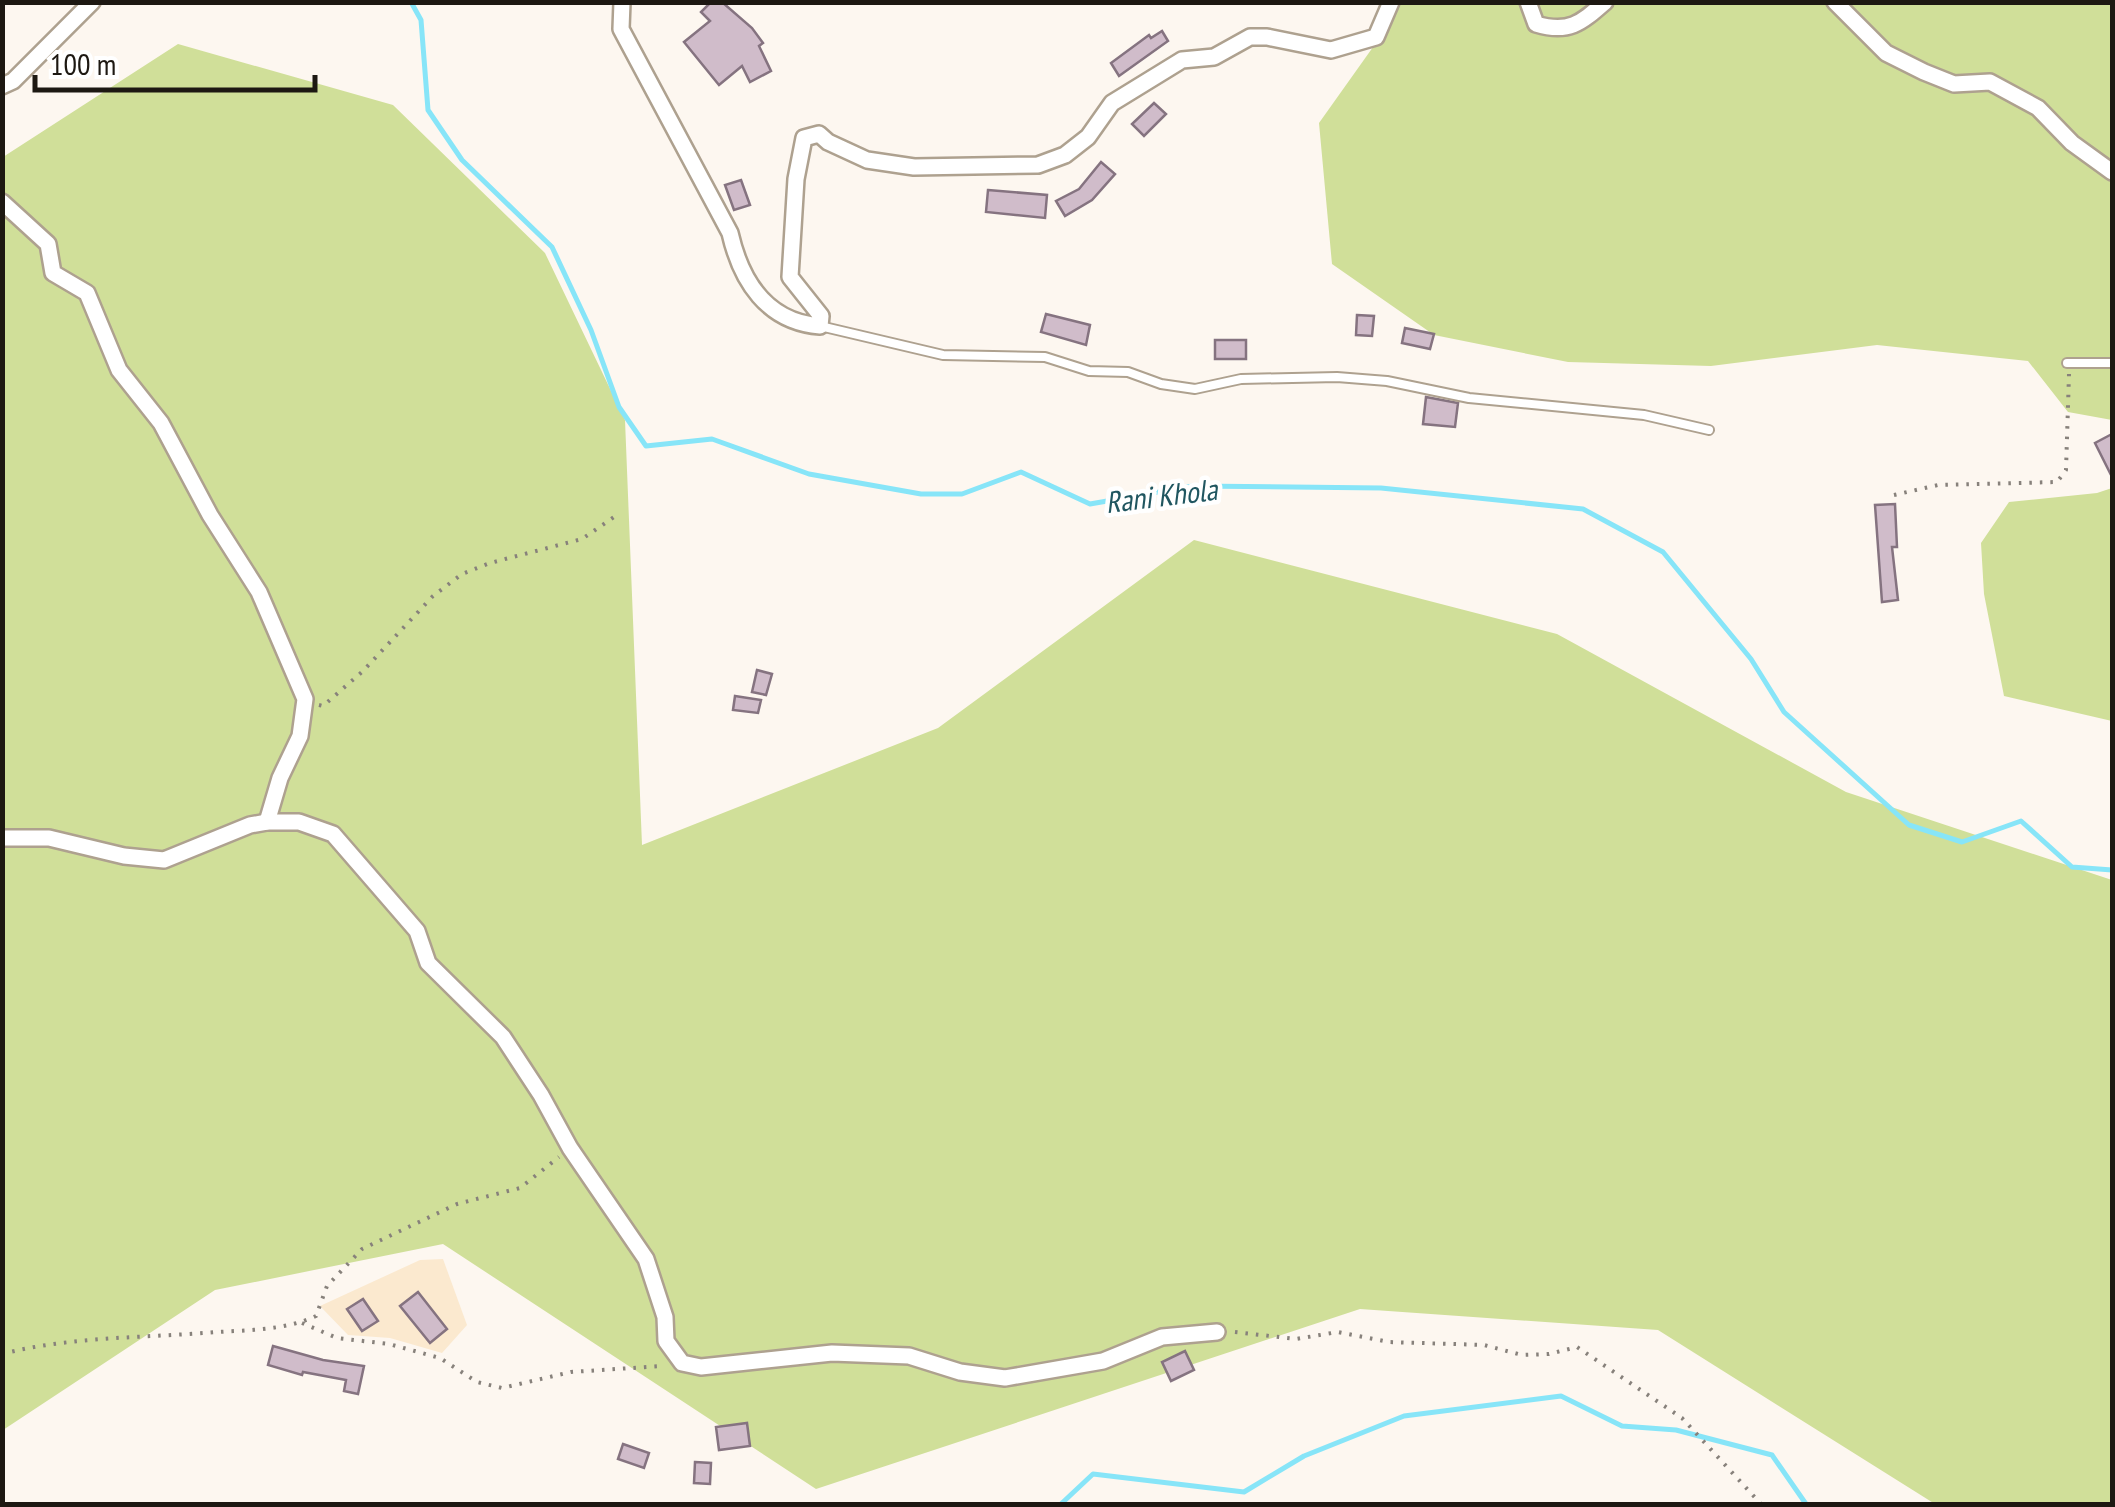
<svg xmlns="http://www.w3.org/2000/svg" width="2115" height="1507" viewBox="0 0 2115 1507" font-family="'PT Sans Narrow',sans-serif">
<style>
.built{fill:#fbe9cf}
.green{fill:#d0df99}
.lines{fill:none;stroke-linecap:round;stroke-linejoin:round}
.stream{stroke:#87e5f8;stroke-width:5}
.building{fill:#d0bcca;stroke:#857380;stroke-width:2.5}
.lane-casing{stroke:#aea18f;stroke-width:12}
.street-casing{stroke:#aea18f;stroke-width:20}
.path{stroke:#87817b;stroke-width:4;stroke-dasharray:2.5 8;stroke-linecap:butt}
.lane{stroke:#fff;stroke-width:8}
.street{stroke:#fff;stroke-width:15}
.labels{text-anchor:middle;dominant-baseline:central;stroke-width:9;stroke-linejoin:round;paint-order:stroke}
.water-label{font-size:30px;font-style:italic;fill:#205660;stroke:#fff}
</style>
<rect width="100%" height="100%" fill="#fdf7f0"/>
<path class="built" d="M443 1259 467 1325 442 1353 390 1338 348 1335 320 1306 420 1260Z"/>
<g class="green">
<path d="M1384 3H2112V420L2068 412 2028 361 1877 345 1711 366 1568 362 1434 335 1332 264 1319 123 1383 33Z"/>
<path d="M178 44 393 105 545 253 625 420 642 845 938 728 1194 540 1557 634 1846 792 2112 880V1504H1935L1658 1330 1360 1309 816 1489 443 1244 215 1290 3 1430V157Z"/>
<path d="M2112 488V721L2004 696 1984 594 1981 543 2009 502 2097 493Z"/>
</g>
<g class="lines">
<g class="stream">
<path d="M411 2 421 20 428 110 462 160 552 247 591 330 619 407 646 446 712 439 809 474 921 494H962L1021 472 1090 504 1193 486 1381 488 1583 509 1663 552 1751 659 1784 712 1909 825 1962 842 2021 821 2072 867 2112 870"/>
<path d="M1061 1504 1093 1474 1244 1492 1304 1456 1404 1416 1561 1396 1622 1426 1676 1430 1772 1455 1806 1504"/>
</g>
</g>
<g class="building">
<path d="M711 2H722L752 28 763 43 759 46 771 71 750 82 742 66 719 85 684 42 710 21 701 12Z"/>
<path d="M1162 31 1168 41 1119 76 1111 63 1149 35 1151 38Z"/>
<path d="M1154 103 1166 114 1144 136 1132 124Z"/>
<path d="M1101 162 1115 174 1092 200 1065 216 1056 201 1079 189Z"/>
<path d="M741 180 750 205 734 210 725 185Z"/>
<path d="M988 190 1047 195 1045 218 986 212Z"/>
<path d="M1046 314 1090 325 1086 345 1041 332Z"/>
<path d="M1357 315 1374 316 1372 336 1356 335Z"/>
<path d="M1405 328 1434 334 1430 349 1402 343Z"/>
<rect x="1215" y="340" width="31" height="19"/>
<path d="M1426 397 1458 403 1455 427 1423 424Z"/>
<path d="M2112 434V477L2095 443Z"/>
<path d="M1895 504 1897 547H1892L1898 600 1882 602 1875 505Z"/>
<path d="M757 670 772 674 766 695 752 692Z"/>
<path d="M735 696 761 700 758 713 733 710Z"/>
<path d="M418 1292 447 1329 430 1343 400 1306Z"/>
<path d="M363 1299 378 1321 362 1331 347 1309Z"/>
<path d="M273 1346 323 1360 364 1366 358 1394 344 1391 346 1380 303 1372 302 1375 268 1365Z"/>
<path d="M1185 1351 1194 1370 1171 1381 1162 1362Z"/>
<path d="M747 1423 750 1446 719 1450 716 1427Z"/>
<path d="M623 1444 649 1453 644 1468 618 1459Z"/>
<path d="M695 1462 711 1463 710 1484 694 1483Z"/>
</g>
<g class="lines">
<defs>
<g id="lane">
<path d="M820 326 943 355 1045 357 1089 371 1128 372 1161 384 1195 389 1241 379 1337 377 1387 381 1469 398 1644 415 1709 430"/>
<path d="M2067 363H2112"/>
</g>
<g id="street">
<path d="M622 2 621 29 730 233C741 281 767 322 820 326L821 316 790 277 796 179 804 138 819 134 828 142 867 160 914 167 1038 165 1065 155 1088 137 1112 103 1182 60 1214 57 1250 37H1267L1331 50 1376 37 1391 2"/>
<path d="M1528 2 1536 24C1569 34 1581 23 1605 2"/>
<path d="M1835 2 1886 53 1924 72 1954 84 1990 82 2038 108 2072 143 2112 172"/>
<path d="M2 86 13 81 92 2"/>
<path d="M2 202 48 244 53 273 87 293 119 370 161 423 210 515 259 592 305 699 300 736 280 778 267 822"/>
<path d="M2 838H49L124 856 164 860 250 825 267 822H299L333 834 417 931 428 963 503 1037 541 1095 570 1148 646 1259 665 1317 666 1341 682 1363 701 1367 832 1353 909 1356 960 1372 1005 1378 1103 1361 1162 1337 1217 1332"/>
</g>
</defs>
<use href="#lane" class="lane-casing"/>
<use href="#street" class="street-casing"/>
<g class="path">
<path d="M1894 495 1938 485 2057 482 2066 470 2069 374"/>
<path d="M319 705 323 706 363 671 433 596 462 574 490 563 582 539 614 517"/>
<path d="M302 1323 337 1338 389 1344 440 1358 477 1382 502 1388 571 1372 662 1366"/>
<path d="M1235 1332 1296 1339 1338 1332 1389 1342 1484 1345 1522 1355 1549 1354 1577 1347 1682 1418 1761 1504"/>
<path d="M2 1354C72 1336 146 1338 217 1332 250 1330 286 1330 316 1316L327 1286 362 1249 457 1204 520 1188 559 1157"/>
</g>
<use href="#lane" class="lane"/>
<use href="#street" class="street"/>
</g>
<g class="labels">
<g class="water-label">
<text transform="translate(1161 495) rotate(-7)">Rani Khola</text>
</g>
</g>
<rect width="2115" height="1507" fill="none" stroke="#1d1812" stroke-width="10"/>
<path d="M35 75v15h280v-15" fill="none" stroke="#1d1812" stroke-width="5"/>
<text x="50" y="75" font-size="30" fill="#1d1812" stroke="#ffffff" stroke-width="8" paint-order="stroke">100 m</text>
</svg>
